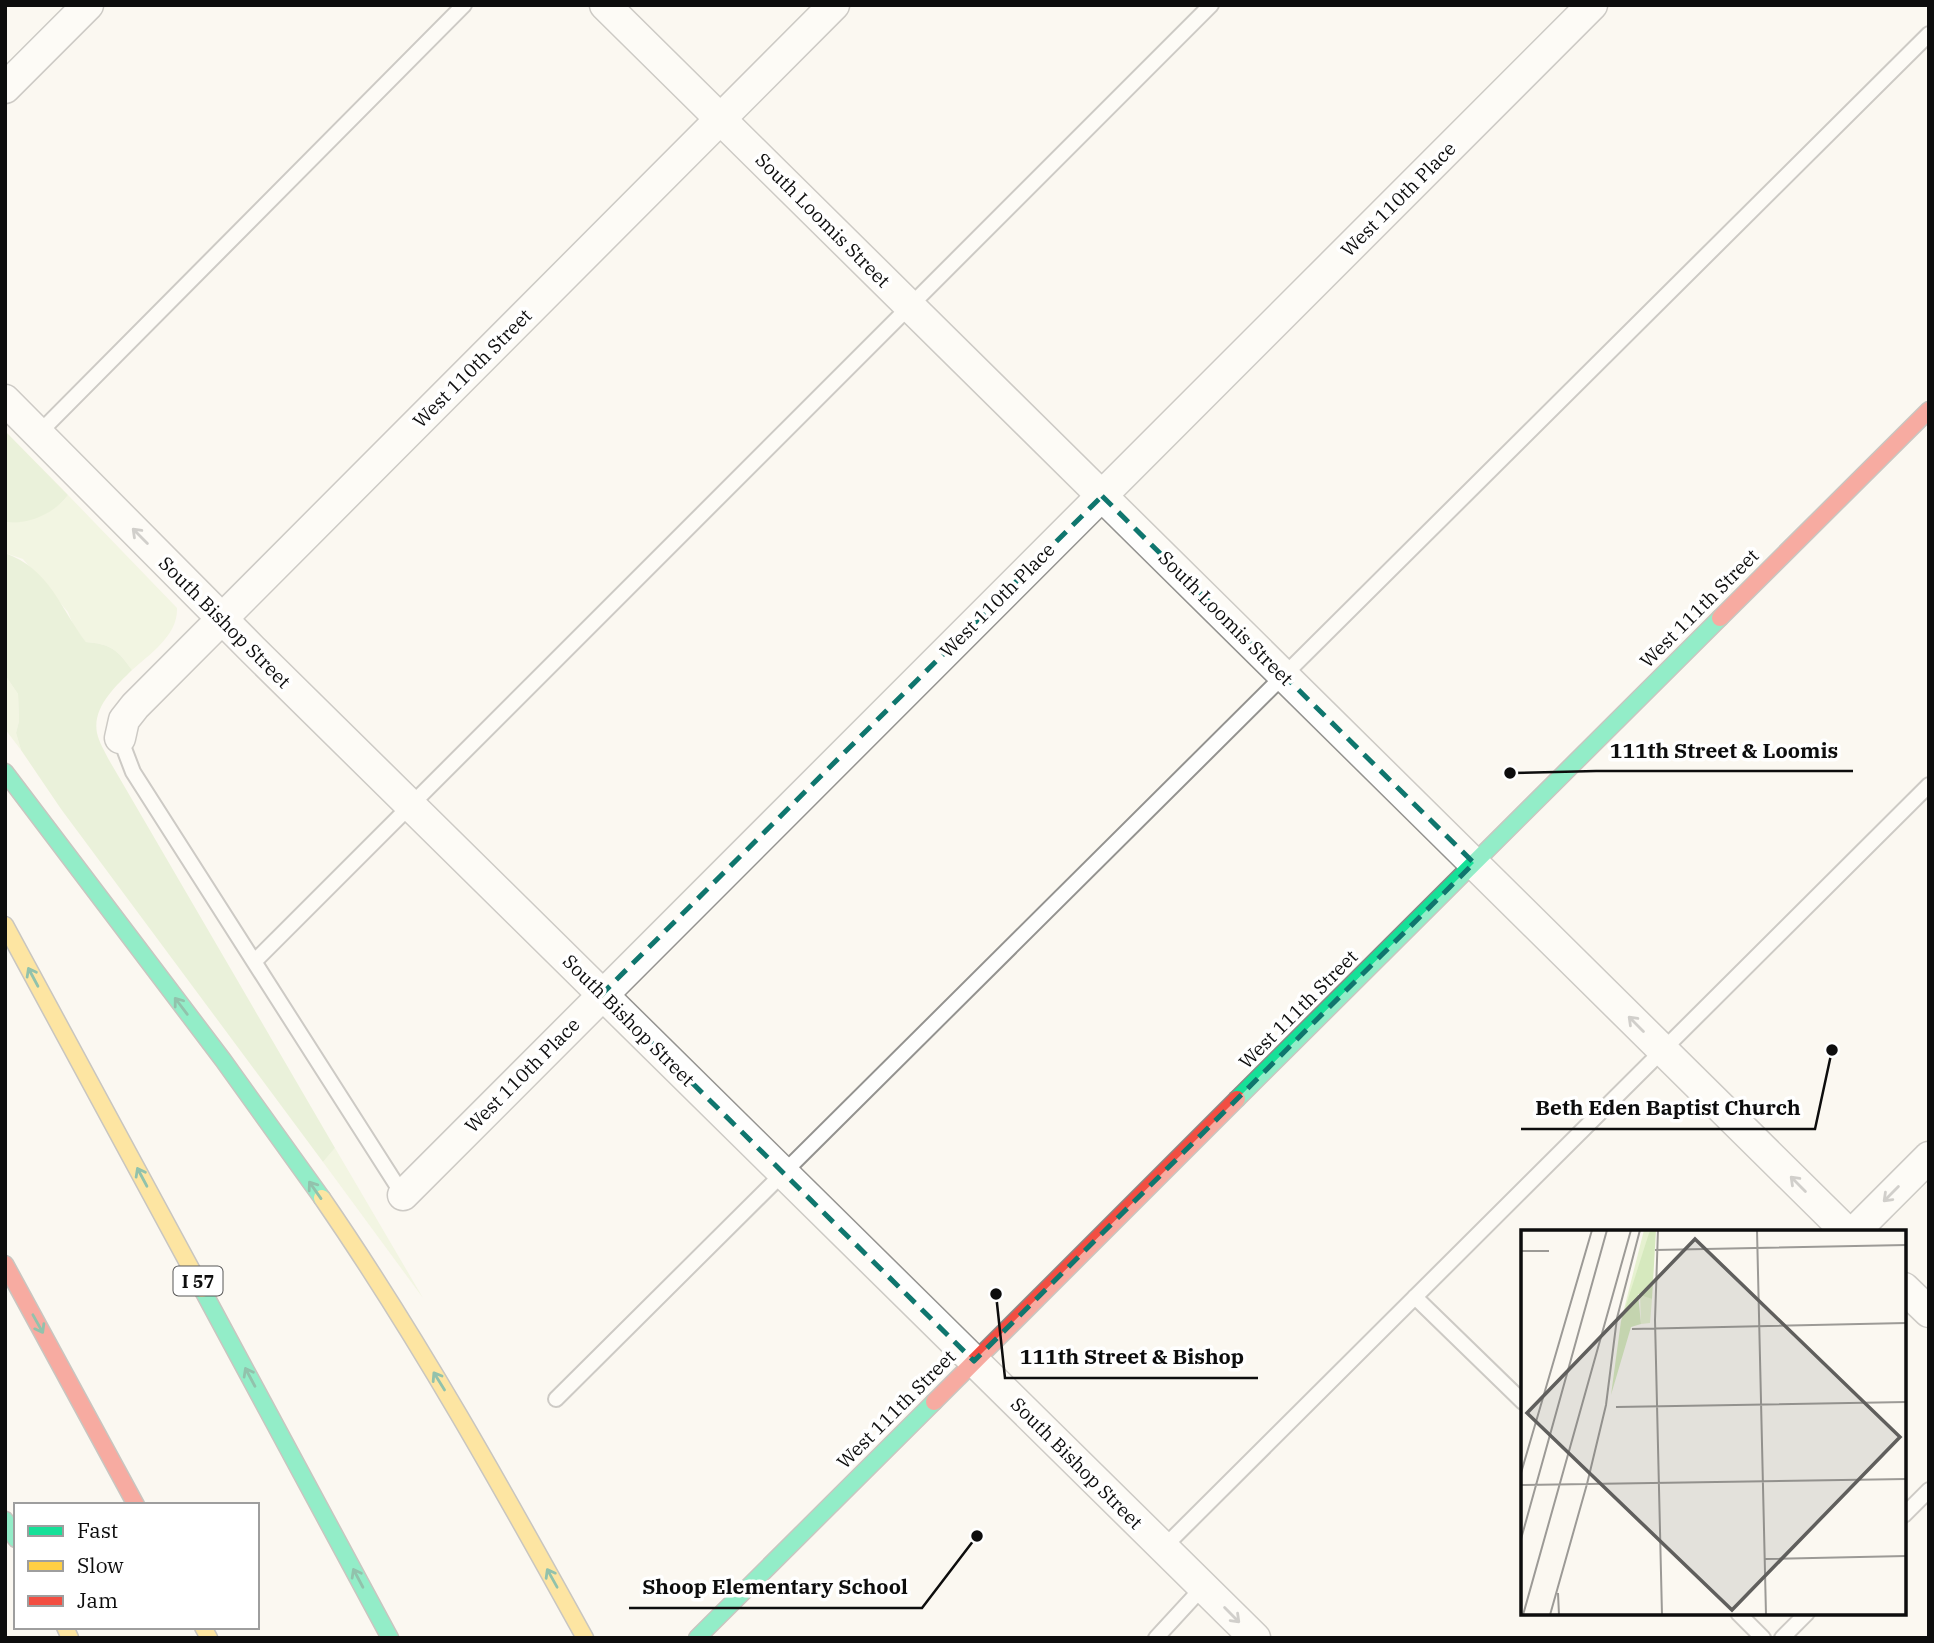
<svg xmlns="http://www.w3.org/2000/svg" width="1934" height="1643" viewBox="0 0 1934 1643" font-family="'IBM Plex Serif',serif">
<style>
.green{fill:#e6f1d0}
.forest{fill:#d6e9be}
.lines{fill:none;stroke-linecap:round;stroke-linejoin:round}
.lane-casing{stroke:#949390;stroke-width:18}
.street-casing{stroke:#949390;stroke-width:33}
.fast-casing{stroke:#8b8986;stroke-width:19}
.slow-casing{stroke:#8b8986;stroke-width:19}
.jam-casing{stroke:#8b8986;stroke-width:19}
.lane{stroke:#fefefd;stroke-width:14}
.street{stroke:#fefefd;stroke-width:30}
.fast{stroke:#16e098;stroke-width:16}
.slow{stroke:#ffcf43;stroke-width:16}
.jam{stroke:#f24e42;stroke-width:16}
.oneway{stroke:#9e9e9d}
.oneway2{stroke:#128159}
.marked{fill:none;stroke:#0f766e;stroke-width:5;stroke-dasharray:14 9;stroke-linejoin:round}
.labels{text-anchor:middle;dominant-baseline:central;stroke-width:7;stroke-linejoin:round;paint-order:stroke}
.shield{fill:#fff;stroke:#565656;stroke-width:2}
.shield-label{font-size:18px;font-weight:bold;fill:#0d0d0d}
.street-label{font-size:19px;fill:#0d0d0d;stroke:#fff}
.inset-road{fill:none;stroke:#9c9a96;stroke-width:2}
.view{fill:#605f5d;fill-opacity:0.15;stroke:#605f5d;stroke-width:3.5}
.inset-edge{fill:none;stroke:#0d0d0d;stroke-width:3.5}
.leader{fill:none;stroke:#0d0d0d;stroke-width:2.5}
.callout-dot{fill:#0d0d0d;stroke:#fff;stroke-width:2.5}
.callout-label{font-size:21px;text-anchor:middle;font-weight:bold;fill:#0d0d0d;stroke:#fff;stroke-width:7;stroke-linejoin:round;paint-order:stroke}
</style>
<rect width="100%" height="100%" fill="#fbf8f1"/>
<g class="green">
<path d="M68 495 177 608C178 635 151 653 132 670 118 650 111 644 86 642L74 627 68 612 23 559 5 553V522C27 524 56 512 68 495Z"/>
<path d="M5 675 18 694 19 721 16 733 21 750 5 729Z"/>
<path d="M335 1148 423 1298 323 1162Z"/>
</g>
<g class="forest">
<path d="M5 431 68 495C54 514 28 525 5 522Z"/>
<path d="M5 553C51 570 59 607 86 642 111 644 118 650 132 670 116 686 92 707 97 733 99 742 105 752 109 760L335 1148 323 1162 61 809 21 750 16 733 19 721 18 694 5 675Z"/>
</g>
<g class="lines">
<defs>
<g id="lane">
<path d="M38 434 464 5"/>
<path d="M120 738 133 772 403 1195"/>
<path d="M255 961 1211 5"/>
<path d="M1415 1297 1523 1402"/>
<path d="M556 1399 1929 34"/>
<path d="M1904 1515 1929 1490"/>
<path d="M1163 1548 1929 785"/>
<path d="M1738 1613 1763 1638"/>
<path d="M1156 1638 1203 1587"/>
<path d="M1782 1638 1807 1613"/>
</g>
<g id="street">
<path d="M605 5 1847 1232"/>
<path d="M5 88 88 5"/>
<path d="M5 400 252 649 1255 1638"/>
<path d="M120 738 124 720 135 706 834 5"/>
<path d="M403 1195 1592 5"/>
<path d="M1854 1232 1929 1157"/>
<path d="M1904 1288 1929 1312"/>
</g>
<g id="fast">
<path d="M5 772 223 1060 322 1198"/>
<path d="M1237 1099 1720 618"/>
<path d="M202 1289 390 1638"/>
<path d="M5 1520 16 1539"/>
<path d="M697 1638 934 1402"/>
</g>
<g id="slow">
<path d="M5 925 202 1289"/>
<path d="M322 1198C419 1339 502 1488 585 1638"/>
<path d="M65 1627 70 1638"/>
<path d="M203 1627 209 1638"/>
</g>
<g id="jam">
<path d="M1720 618 1929 410"/>
<path d="M5 1264 136 1505"/>
<path d="M934 1402 1237 1099"/>
</g>
</defs>
<use href="#lane" class="lane-casing"/>
<use href="#street" class="street-casing"/>
<use href="#fast" class="fast-casing"/>
<use href="#slow" class="slow-casing"/>
<use href="#jam" class="jam-casing"/>
<use href="#lane" class="lane"/>
<use href="#street" class="street"/>
<use href="#fast" class="fast"/>
<use href="#slow" class="slow"/>
<use href="#jam" class="jam"/>
</g>
<defs><path id="oneway-shaft" d="M-6 0H5M1.5-3L5.5 0L1.5 3" fill="none" stroke-width="1.6" stroke-linecap="round" stroke-linejoin="round" transform="scale(1.75)"/></defs>
<g class="oneway">
<use href="#oneway-shaft" transform="translate(140 536) rotate(-135)"/>
<use href="#oneway-shaft" transform="translate(1636 1024) rotate(-135)"/>
<use href="#oneway-shaft" transform="translate(1798 1184) rotate(-135)"/>
<use href="#oneway-shaft" transform="translate(1891 1194) rotate(135)"/>
<use href="#oneway-shaft" transform="translate(1232 1615) rotate(45)"/>
</g>
<g class="oneway2">
<use href="#oneway-shaft" transform="translate(33 977) rotate(-118)"/>
<use href="#oneway-shaft" transform="translate(181 1006) rotate(-127)"/>
<use href="#oneway-shaft" transform="translate(142 1177) rotate(-118)"/>
<use href="#oneway-shaft" transform="translate(315 1190) rotate(-125)"/>
<use href="#oneway-shaft" transform="translate(38 1324) rotate(61)"/>
<use href="#oneway-shaft" transform="translate(250 1377) rotate(-118)"/>
<use href="#oneway-shaft" transform="translate(439 1381) rotate(-122)"/>
<use href="#oneway-shaft" transform="translate(358 1578) rotate(-118)"/>
<use href="#oneway-shaft" transform="translate(552 1578) rotate(-119)"/>
</g>
<path d="M0 0H1934V1643H0ZM1102 496 1474 863 974 1361 602 994Z" fill="#fbf8f1" fill-opacity=".55" fill-rule="evenodd"/>
<path class="marked" d="M1102 496 1474 863 974 1361 602 994Z"/>
<g class="labels">
<rect class="shield" x="173.5" y="1266.5" width="49" height="29" rx="5"/>
<g class="shield-label">
<text x="198" y="1281">I 57</text>
</g>
<g class="street-label">
<text transform="translate(1398 199) rotate(-45)">West 110th Place</text>
<text transform="translate(823 220) rotate(45)">South Loomis Street</text>
<text transform="translate(472 368) rotate(-45)">West 110th Street</text>
<text transform="translate(997 600) rotate(-45)">West 110th Place</text>
<text transform="translate(1699 608) rotate(-45)">West 111th Street</text>
<text transform="translate(1226 618) rotate(45)">South Loomis Street</text>
<text transform="translate(225 622) rotate(45)">South Bishop Street</text>
<text transform="translate(1298 1009) rotate(-45)">West 111th Street</text>
<text transform="translate(629 1020) rotate(45)">South Bishop Street</text>
<text transform="translate(522 1075) rotate(-45)">West 110th Place</text>
<text transform="translate(896 1409) rotate(-45)">West 111th Street</text>
<text transform="translate(1077 1463) rotate(45)">South Bishop Street</text>
</g>
</g>
<g transform="translate(1521 1230)">
<rect width="385" height="385" fill="#fbf8f1"/>
<path d="M123 0H129L124 22 100 91ZM119 63 131 69 129 93 120 94Z" fill="#e6f1d0"/>
<path d="M129 0H135L131 69 117 64 120 94 110 97 90 165 100 91Z" fill="#d6e9be"/>
<path class="inset-road" d="M137 0 134 90 141 385M236 0 245 385M134 20 385 15M0 21H28M111 99 385 93M95 177 385 172M0 243 71 0M66 254 85 175 96 88 119 0M0 255 385 249M0 309 86 0M244 329 385 326M37 363 38 385M2 385 110 0M29 385 66 254"/>
<path class="view" d="M174 9 379 207 211 380 6 183Z"/>
<rect width="385" height="385" class="inset-edge"/>
</g>
<path class="leader" d="M1510 773L1596 771H1853M1832 1050L1815 1129H1521M996 1294L1005 1378H1258M977 1536L922 1608H629"/>
<g class="callout-dot">
<circle cx="1510" cy="773" r="7"/>
<circle cx="1832" cy="1050" r="7"/>
<circle cx="996" cy="1294" r="7"/>
<circle cx="977" cy="1536" r="7"/>
</g>
<g class="callout-label">
<text x="1724" y="758">111th Street &amp; Loomis</text>
<text x="1668" y="1115">Beth Eden Baptist Church</text>
<text x="1132" y="1364">111th Street &amp; Bishop</text>
<text x="775" y="1594">Shoop Elementary School</text>
</g>
<rect width="1934" height="1643" fill="none" stroke="#0d0d0d" stroke-width="14"/>
<rect x="14" y="1503" width="245" height="126" fill="#ffffff" stroke="#9e9e9e" stroke-width="2"/>
<rect x="28" y="1526" width="35" height="10" fill="#16e098" stroke="#9e9e9e" stroke-width="2"/>
<text x="77" y="1538" font-size="21" fill="#0d0d0d">Fast</text>
<rect x="28" y="1561" width="35" height="10" fill="#ffcf43" stroke="#9e9e9e" stroke-width="2"/>
<text x="77" y="1573" font-size="21" fill="#0d0d0d">Slow</text>
<rect x="28" y="1596" width="35" height="10" fill="#f24e42" stroke="#9e9e9e" stroke-width="2"/>
<text x="77" y="1608" font-size="21" fill="#0d0d0d">Jam</text>
</svg>
